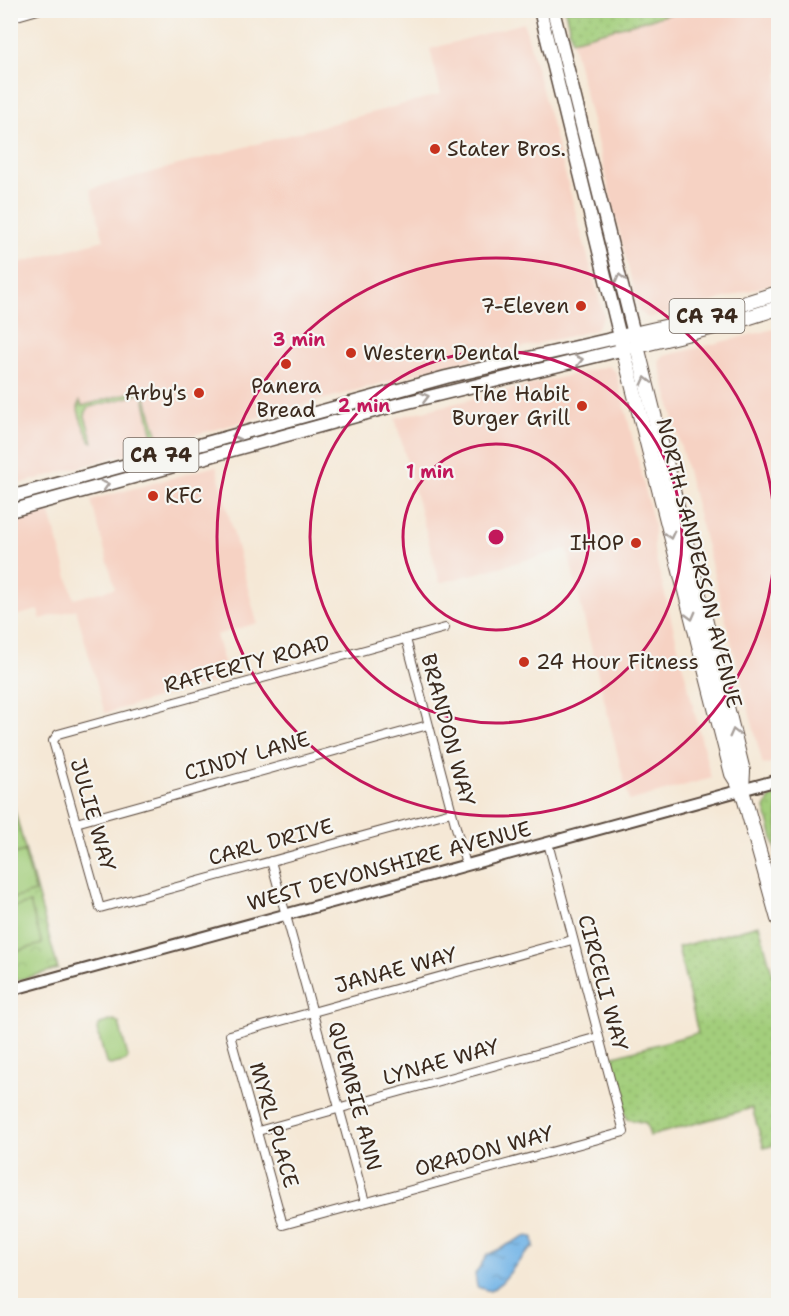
<svg xmlns="http://www.w3.org/2000/svg" width="789" height="1316" viewBox="0 0 789 1316" font-family="'Shantell Sans',sans-serif">
<style>
.built{fill:#f6d2c3}
.grass{fill:url(#grass-dots);stroke:#6f7c4c;stroke-width:1.5}
.park{fill:url(#park-crowns);stroke:#6f7c4c;stroke-width:1.5}
.pitch{fill:#a3ce7b;stroke:#6f7c4c;stroke-width:1.5}
.water{fill:url(#water-ripples);stroke:#566e82;stroke-width:1.5}
.lines{fill:none;stroke-linecap:round;stroke-linejoin:round}
.street-casing{stroke:#57463a;stroke-width:10}
.secondary-casing{stroke:#57463a;stroke-width:14}
.primary-casing{stroke:#57463a;stroke-width:15}
.highway-casing{stroke:#57463a;stroke-width:16}
.street{stroke:#fff;stroke-width:8}
.secondary{stroke:#fff;stroke-width:10}
.primary{stroke:#fff;stroke-width:12}
.highway{stroke:#fff;stroke-width:14}
.oneway{stroke:#a79f9a}
.ring{fill:none;stroke:#c2185b;stroke-width:3}
.poi-dot{fill:#c8321e;stroke:#f6f6f2;stroke-width:2}
.labels{text-anchor:middle;dominant-baseline:central;stroke-width:4.5;stroke-linejoin:round;paint-order:stroke}
.shield{fill:#f6f6f2;stroke:#73675e;stroke-width:1.5}
.shield-label{font-size:20px;font-weight:bold;fill:#3b2a1e}
.poi-label{font-size:21px;fill:#3b2a1e;stroke:#f6f6f2;text-anchor:start}
.street-label{font-size:21px;fill:#3b2a1e;stroke:#f6f6f2}
.centre{fill:#c2185b;stroke:#f6f6f2;stroke-width:3}
.ring-label{font-size:18px;text-anchor:middle;font-weight:bold;fill:#c2185b;stroke:#f6f6f2;stroke-width:4.5;stroke-linejoin:round;paint-order:stroke}
</style>
<defs>
<pattern id="grass-dots" width="8" height="8" patternUnits="userSpaceOnUse" patternTransform="scale(1.5)"><rect width="8" height="8" fill="#a3ce7b"/><path d="M2 2h.1M6 6h.1" fill="none" stroke="#8db16a" stroke-width="1.8" stroke-linecap="round"/></pattern>
<pattern id="park-crowns" width="20" height="18" patternUnits="userSpaceOnUse" patternTransform="scale(1.5)"><rect width="20" height="18" fill="#a3ce7b"/><path d="M2 6a3 3 0 1 1 6 0M12 15a3 3 0 1 1 6 0" fill="none" stroke="#8db16a"/></pattern>
<pattern id="water-ripples" width="26" height="14" patternUnits="userSpaceOnUse" patternTransform="scale(1.5)"><rect width="26" height="14" fill="#71b3e6"/><path d="M2 4q2-2 4 0t4 0M15 11q2-2 4 0t4 0" fill="none" stroke="#5e92ba"/></pattern>
</defs>
<rect width="100%" height="100%" fill="#f6f6f2"/>
<filter id="ink" filterUnits="userSpaceOnUse"><feTurbulence type="fractalNoise" baseFrequency=".0167" numOctaves="2"/><feDisplacementMap in="SourceGraphic" scale="12" xChannelSelector="R" yChannelSelector="G"/><feConvolveMatrix kernelMatrix="1 2 1 2 8 2 1 2 1" color-interpolation-filters="sRGB"/></filter>
<filter id="wash" filterUnits="userSpaceOnUse"><feTurbulence type="fractalNoise" baseFrequency=".008" numOctaves="4" result="noise"/><feDisplacementMap in="SourceGraphic" scale="24" xChannelSelector="R" yChannelSelector="G"/><feGaussianBlur stdDeviation="1.35" result="paint"/><feColorMatrix in="noise" values="0 0 0 0 0 0 0 0 0 0 0 0 0 0 0 0 0 1.4 0 .05"/><feComposite in="paint" operator="in"/></filter>
<g filter="url(#wash)">
<rect width="100%" height="100%" fill="#f5e8d6"/>
<g class="built">
<path d="M681 11H778V282L709 303 648 318 639 311 572 40Z"/>
<path d="M524 23 604 316 595 330 433 369 11 486V265L104 240 90 189 441 94 430 49Z"/>
<path d="M778 328V761L763 765 659 362 664 356Z"/>
<path d="M608 366 616 372 654 525V551L711 778 629 801 567 549 440 583 395 418Z"/>
<path d="M216 466 257 623 216 635 228 678 105 713 76 609 41 619 38 610 11 617V521L49 510 74 599 115 588 91 500Z"/>
</g>
<g class="grass">
<path d="M565 10H681V11L572 40Z"/>
<path d="M143 389 160 443 154 441 144 397 140 394 87 408 85 416 93 442 90 441C86 431 73 408 80 401L82 406Z"/>
<path d="M778 796V858L765 808 770 798Z"/>
<path d="M759 925 778 994V1144L764 1148 752 1108 650 1136 646 1123 627 1119 611 1057 698 1033 678 947Z"/>
</g>
<path class="park" d="M10 794 58 969 11 982H10Z"/>
<g class="pitch">
<path d="M24 851 35 892 11 899V855Z"/>
<path d="M30 903 42 944 11 953V908Z"/>
<path d="M114 1020 119 1023 128 1057 126 1061 110 1065 106 1063 97 1029 100 1024Z"/>
</g>
<path class="water" d="M525 1236 533 1237 534 1247C516 1258 509 1281 490 1291L477 1287 475 1274 487 1255Z"/>
</g>
<g filter="url(#ink)">
<g class="lines">
<defs>
<g id="street">
<path d="M10 18 38 10"/>
<path d="M445 628 58 734 53 741 100 908 451 812"/>
<path d="M406 639 466 865"/>
<path d="M76 823 428 725"/>
<path d="M548 843 624 1132 283 1225 230 1035 572 940"/>
<path d="M271 861 365 1202"/>
<path d="M258 1131 598 1037"/>
</g>
<path id="secondary" d="M10 990 778 780"/>
<g id="primary">
<path d="M10 497 446 377 620 337 540 10"/>
<path d="M10 511 396 405 637 346 553 10"/>
</g>
<g id="highway">
<path d="M778 293 682 323 620 337 732 774 742 790 778 919"/>
<path d="M742 790 743 771 637 346 731 323 778 308"/>
</g>
</defs>
<use href="#street" class="street-casing"/>
<use href="#secondary" class="secondary-casing"/>
<use href="#primary" class="primary-casing"/>
<use href="#highway" class="highway-casing"/>
<use href="#street" class="street"/>
<use href="#secondary" class="secondary"/>
<use href="#primary" class="primary"/>
<use href="#highway" class="highway"/>
</g>
<defs><path id="oneway-chevron" d="M-2-3.5L2.5 0L-2 3.5" fill="none" stroke-width="1.6" stroke-linecap="round" stroke-linejoin="round" transform="scale(1.5)"/></defs>
<g class="oneway">
<use href="#oneway-chevron" transform="translate(620 278) rotate(-104)"/>
<use href="#oneway-chevron" transform="translate(579 360) rotate(-13)"/>
<use href="#oneway-chevron" transform="translate(646 381) rotate(-104)"/>
<use href="#oneway-chevron" transform="translate(425 397) rotate(-14)"/>
<use href="#oneway-chevron" transform="translate(236 435) rotate(165)"/>
<use href="#oneway-chevron" transform="translate(105 485) rotate(-16)"/>
<use href="#oneway-chevron" transform="translate(670 535) rotate(76)"/>
<use href="#oneway-chevron" transform="translate(691 616) rotate(75)"/>
<use href="#oneway-chevron" transform="translate(734 733) rotate(-104)"/>
</g>
</g>
<g class="ring">
<circle cx="496" cy="537" r="93"/>
<circle cx="496" cy="537" r="186"/>
<circle cx="496" cy="537" r="279"/>
</g>
<g class="poi-dot">
<circle cx="435" cy="149" r="6"/>
<circle cx="581" cy="306" r="6"/>
<circle cx="351" cy="353" r="6"/>
<circle cx="286" cy="364" r="6"/>
<circle cx="199" cy="393" r="6"/>
<circle cx="582" cy="406" r="6"/>
<circle cx="153" cy="496" r="6"/>
<circle cx="636" cy="543" r="6"/>
<circle cx="524" cy="662" r="6"/>
</g>
<g class="labels">
<g class="shield">
<rect x="669.5" y="299" width="75" height="34" rx="4.5"/>
<rect x="123.5" y="438" width="75" height="34" rx="4.5"/>
</g>
<g class="shield-label">
<text x="707" y="316">CA 74</text>
<text x="161" y="455">CA 74</text>
</g>
<g class="poi-label">
<text x="447" y="149">Stater Bros.</text>
<text x="569" y="306" text-anchor="end">7-Eleven</text>
<text x="363" y="353">Western Dental</text>
<text x="286" y="386" text-anchor="middle">Panera<tspan x="286" dy="24">Bread</tspan></text>
<text x="187" y="393" text-anchor="end">Arby's</text>
<text x="570" y="394" text-anchor="end">The Habit<tspan x="570" dy="24">Burger Grill</tspan></text>
<text x="165" y="496">KFC</text>
<text x="624" y="543" text-anchor="end">IHOP</text>
<text x="536" y="662">24 Hour Fitness</text>
</g>
<g class="street-label">
<text transform="translate(699 563) rotate(76)">NORTH SANDERSON AVENUE</text>
<text transform="translate(247 664) rotate(-15)">RAFFERTY ROAD</text>
<text transform="translate(448 730) rotate(75)">BRANDON WAY</text>
<text transform="translate(247 756) rotate(-16)">CINDY LANE</text>
<text transform="translate(93 815) rotate(74)">JULIE WAY</text>
<text transform="translate(271 842) rotate(-15)">CARL DRIVE</text>
<text transform="translate(389 866) rotate(-15)">WEST DEVONSHIRE AVENUE</text>
<text transform="translate(396 970) rotate(-15)">JANAE WAY</text>
<text transform="translate(603 983) rotate(75)">CIRCELI WAY</text>
<text transform="translate(441 1062) rotate(-16)">LYNAE WAY</text>
<text transform="translate(355 1096) rotate(75)">QUEMBIE ANN</text>
<text transform="translate(274 1125) rotate(74)">MYRL PLACE</text>
<text transform="translate(484 1151) rotate(-15)">ORADON WAY</text>
</g>
</g>
<circle cx="496" cy="537" r="9" class="centre"/>
<g class="ring-label">
<text x="299" y="346">3 min</text>
<text x="364" y="412">2 min</text>
<text x="430" y="478">1 min</text>
</g>
<rect width="789" height="1316" fill="none" stroke="#f6f6f2" stroke-width="36"/>
</svg>
